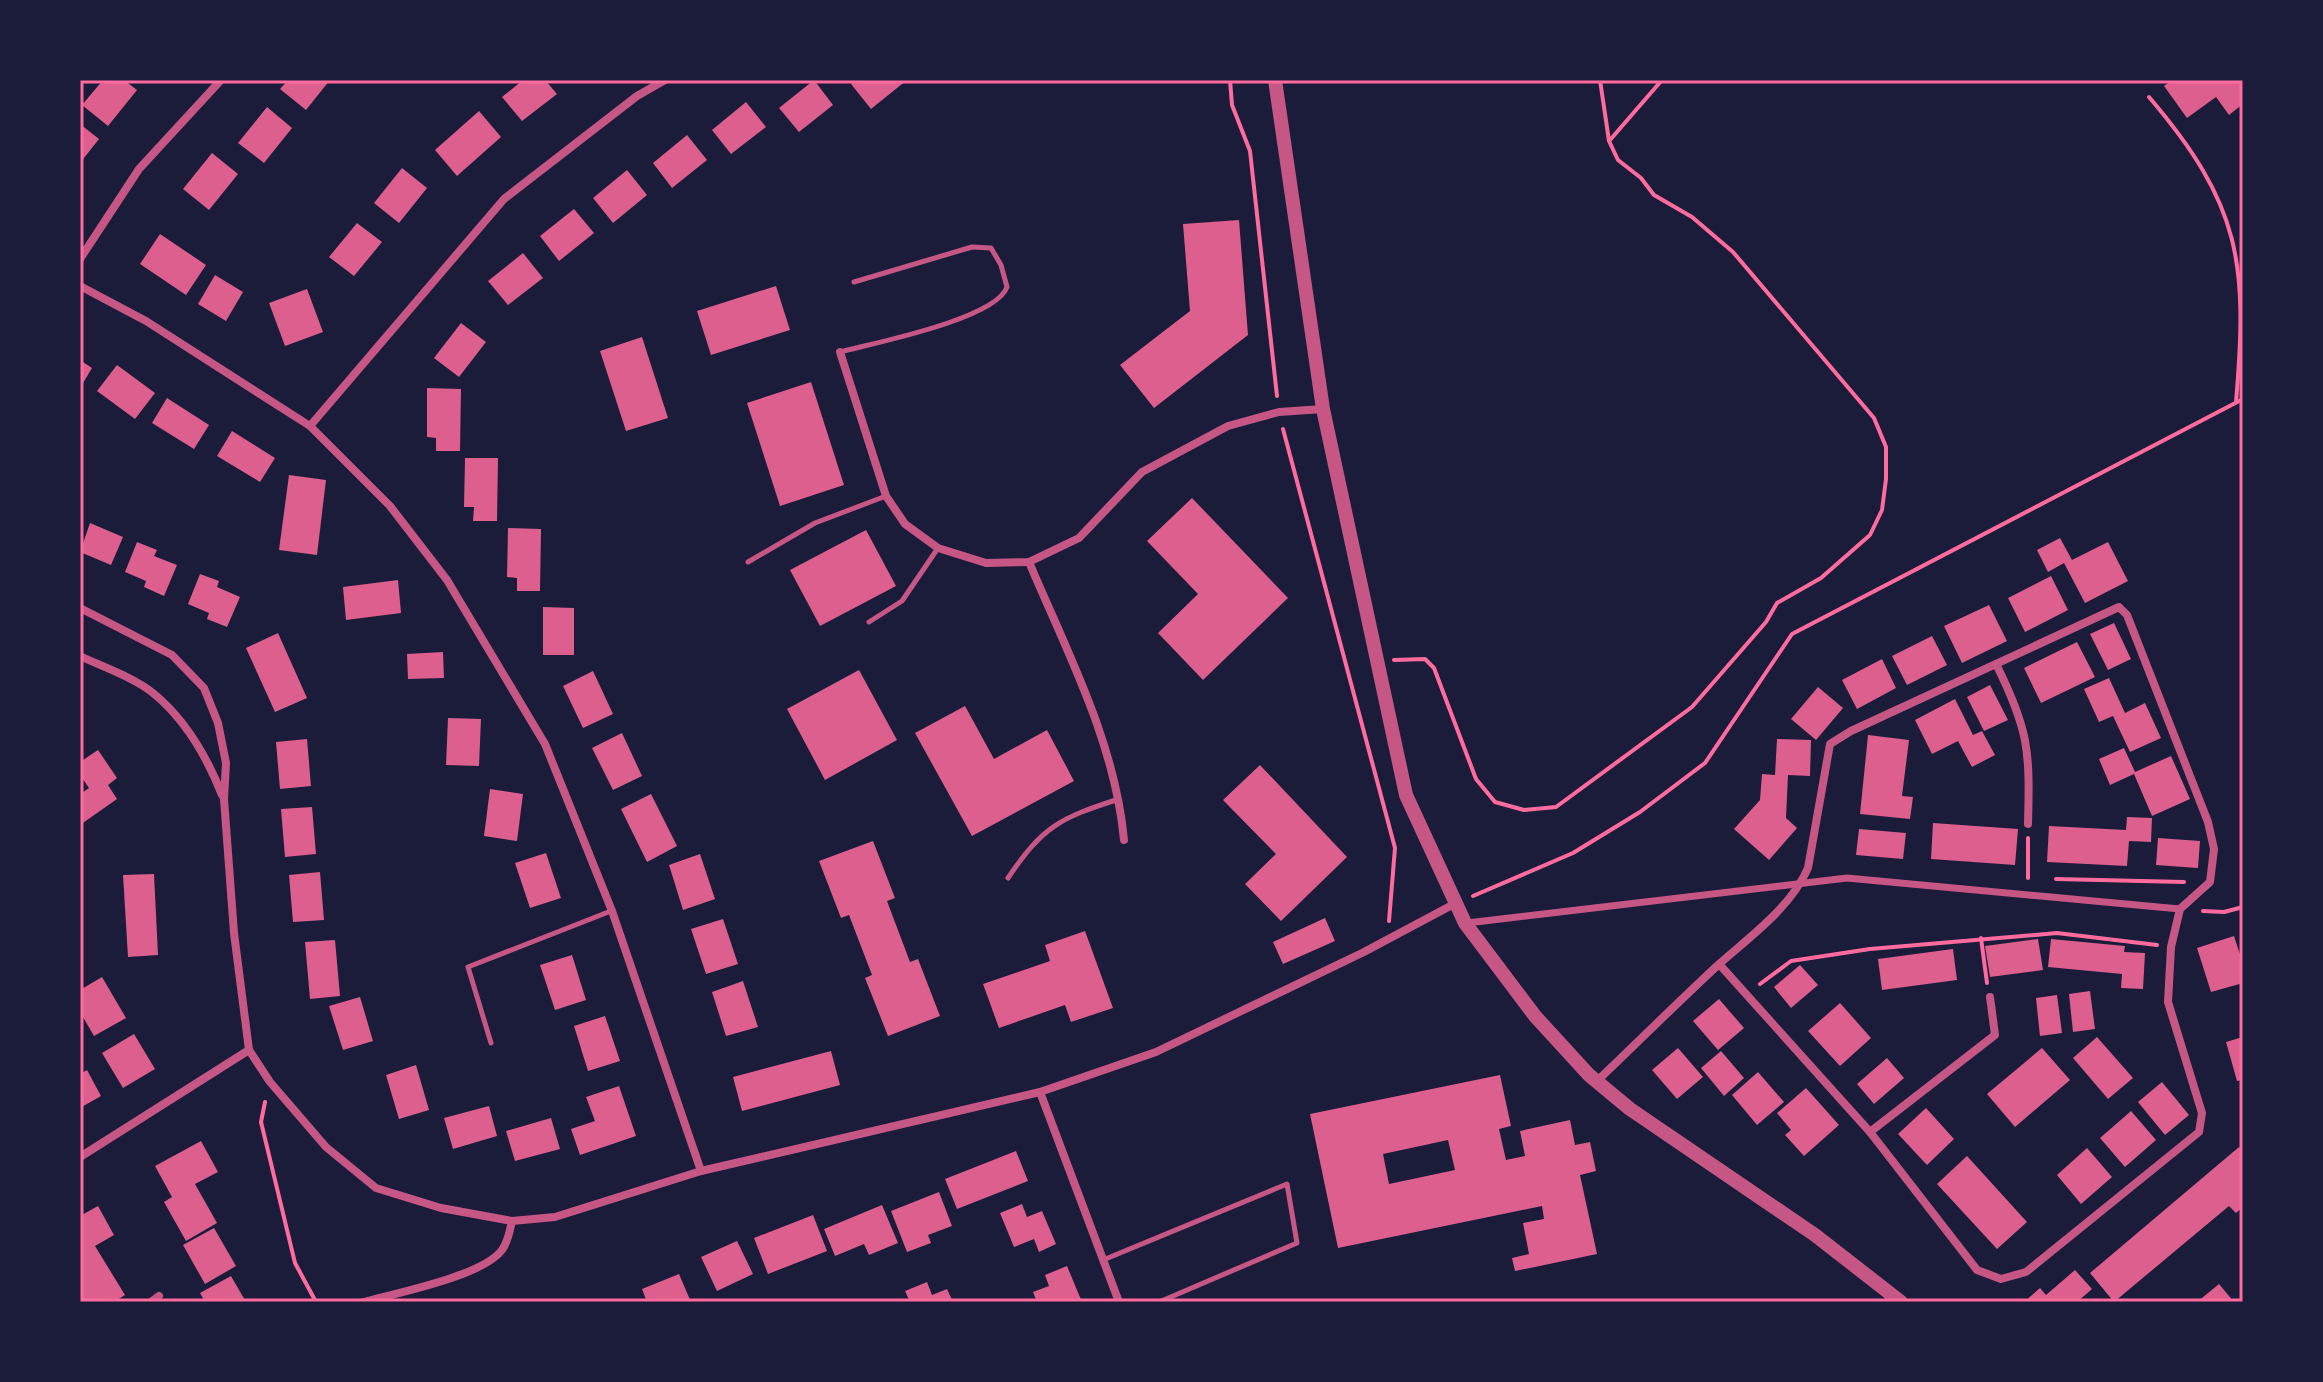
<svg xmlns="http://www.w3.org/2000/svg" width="2323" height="1382" viewBox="0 0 2323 1382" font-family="Poppins,sans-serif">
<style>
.building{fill:#dd5f8e;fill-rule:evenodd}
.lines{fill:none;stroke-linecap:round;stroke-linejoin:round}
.path{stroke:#ff6b9d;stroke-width:4}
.service{stroke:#c65784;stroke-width:5}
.pedestrian{stroke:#c65784;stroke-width:7}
.minor{stroke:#c65784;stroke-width:8}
.tertiary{stroke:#c65784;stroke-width:14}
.neatline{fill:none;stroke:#ff6b9d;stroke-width:3}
</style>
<rect width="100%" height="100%" fill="#1b1b3a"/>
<g class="building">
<path d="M103 80H124L137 90 108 126 82 105Z"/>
<path d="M288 80H330L306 110 280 89Z"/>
<path d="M523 80H545L557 94 522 121 502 97Z"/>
<path d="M814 80 833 105 799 132 779 108Z"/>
<path d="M856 80H907L871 109 851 84Z"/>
<path d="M2172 80H2243V104L2229 115 2216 97 2187 118 2164 86Z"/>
<path d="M746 102 766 127 731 154 712 130Z"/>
<path d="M267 107 292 128 264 163 238 143Z"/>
<path d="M479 111 501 137 457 176 435 150Z"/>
<path d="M80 124 99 139 80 163Z"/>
<path d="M687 135 707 160 672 188 653 163Z"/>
<path d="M212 153 238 174 209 210 183 189Z"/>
<path d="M402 168 427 188 399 223 374 203Z"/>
<path d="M627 170 647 195 613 223 593 198Z"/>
<path d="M574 209 594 233 559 261 540 236Z"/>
<path d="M1239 220 1248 335 1154 408 1120 365 1190 311 1183 224Z"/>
<path d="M357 223 382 242 354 276 329 257Z"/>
<path d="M160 234 206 265 186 295 140 264Z"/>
<path d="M523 253 543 278 508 305 488 281Z"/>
<path d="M215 275 243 292 226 321 198 304Z"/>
<path d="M776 286 790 330 711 355 697 311Z"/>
<path d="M307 289 323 332 285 346 269 303Z"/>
<path d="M461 323 486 342 459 377 434 358Z"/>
<path d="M642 337 668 418 626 431 600 351Z"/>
<path d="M80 360 92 368 80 388Z"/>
<path d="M117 365 155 393 135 419 97 391Z"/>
<path d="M811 382 844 485 780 506 747 403Z"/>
<path d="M427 388 461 389 460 451H436V438L427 437Z"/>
<path d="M167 398 209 425 194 449 152 423Z"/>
<path d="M232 431 275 458 260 482 217 456Z"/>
<path d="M465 458H498L497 521H473L474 507H464Z"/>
<path d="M289 475 326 480 317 555 279 550Z"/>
<path d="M1192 498 1288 598 1203 680 1158 633 1198 594 1147 541Z"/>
<path d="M90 523 123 537 111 565 80 552Z"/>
<path d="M508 528 541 529 540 591H517V578L507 577Z"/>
<path d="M866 530 896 586 820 626 790 570Z"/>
<path d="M2060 538 2072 560 2108 542 2128 581 2085 603 2064 563 2048 572 2037 550Z"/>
<path d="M137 542 157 550 154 556 177 565 164 596 144 587 146 581 125 572Z"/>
<path d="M200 574 219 581 217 587 240 597 227 627 207 619 209 613 188 604Z"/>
<path d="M2051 576 2068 610 2025 632 2008 598Z"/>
<path d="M398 580 401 613 346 620 343 587Z"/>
<path d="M1989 605 2007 641 1962 663 1944 626Z"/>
<path d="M543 607 574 608V655H543Z"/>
<path d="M2114 623 2131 659 2108 670 2090 634Z"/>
<path d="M278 633 307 698 275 712 246 648Z"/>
<path d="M1932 636 1947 665 1907 685 1892 656Z"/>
<path d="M2077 642 2095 677 2041 703 2024 668Z"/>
<path d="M443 652 444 678 408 679 407 654Z"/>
<path d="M1882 659 1896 688 1857 709 1842 680Z"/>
<path d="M859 670 897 740 825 780 787 709Z"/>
<path d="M593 671 613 714 583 728 563 686Z"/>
<path d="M2109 678 2125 713 2145 703 2161 738 2130 752 2113 716 2099 722 2084 689Z"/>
<path d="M1990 685 2008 720 1984 731 1967 697Z"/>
<path d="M1818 687 1843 708 1816 740 1791 719Z"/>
<path d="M1955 699 1973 735 1982 731 1995 755 1972 767 1958 741 1932 754 1915 720Z"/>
<path d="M965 706 994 759 1047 730 1074 781 972 836 915 733Z"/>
<path d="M448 718 481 719 479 766 446 765Z"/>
<path d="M622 733 642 776 613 790 592 748Z"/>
<path d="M1868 735 1909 740 1902 796 1913 797 1910 819 1860 814Z"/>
<path d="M307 739 311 786 280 789 276 742Z"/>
<path d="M1777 739 1811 740 1810 776 1788 775 1786 818 1797 828 1769 860 1734 829 1760 800 1762 774 1775 775Z"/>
<path d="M2124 748 2135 772 2171 756 2190 799 2152 816 2134 774 2110 785 2099 759Z"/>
<path d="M98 750 117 778 108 785 117 799 80 825V794L89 788 80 775V762Z"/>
<path d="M1260 765 1347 857 1281 921 1245 884 1276 854 1223 800Z"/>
<path d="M490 789 523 794 517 841 484 836Z"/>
<path d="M651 794 677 846 647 862 621 809Z"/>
<path d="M312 807 316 854 285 857 281 809Z"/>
<path d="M2127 817 2152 818 2151 842 2129 841 2127 866 2047 862 2049 826 2126 830Z"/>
<path d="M1933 823 2018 829 2015 865 1931 859Z"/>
<path d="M1859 829 1906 833 1903 859 1856 855Z"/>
<path d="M2158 838 2200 841 2198 868 2156 865Z"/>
<path d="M873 841 895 898 887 901 910 962 918 959 940 1016 888 1036 865 978 872 975 849 915 841 918 819 861Z"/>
<path d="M546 853 561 898 530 908 515 863Z"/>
<path d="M700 854 715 899 683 910 669 865Z"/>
<path d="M320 872 324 920 293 922 289 875Z"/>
<path d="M154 874 158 955 128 957 123 875Z"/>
<path d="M1325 918 1335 941 1283 964 1273 942Z"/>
<path d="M723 919 738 964 706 974 691 929Z"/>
<path d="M1085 931 1113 1008 1071 1022 1065 1005 999 1028 983 984 1050 961 1045 945Z"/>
<path d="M2234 936 2243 964V983L2211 992 2197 948Z"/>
<path d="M2038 939 2043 970 1990 977 1985 946Z"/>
<path d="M2051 939 2125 946 2124 952 2145 953 2143 989 2121 988 2122 974 2048 967Z"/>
<path d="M335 940 340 996 310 999 305 942Z"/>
<path d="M1953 949 1957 980 1882 990 1878 959Z"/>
<path d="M572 955 586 1000 555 1010 540 965Z"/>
<path d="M1800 965 1818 985 1791 1008 1774 987Z"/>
<path d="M102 977 126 1018 94 1036 80 1012V990Z"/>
<path d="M743 981 758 1027 726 1036 712 992Z"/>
<path d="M2090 991 2095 1029 2073 1032 2069 994Z"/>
<path d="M2057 995 2062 1033 2040 1036 2036 998Z"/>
<path d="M360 997 373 1041 343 1050 329 1006Z"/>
<path d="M1719 999 1744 1028 1718 1050 1693 1021Z"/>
<path d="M1840 1003 1871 1038 1840 1066 1808 1031Z"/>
<path d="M605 1016 620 1061 588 1071 574 1026Z"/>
<path d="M134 1034 155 1069 123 1088 102 1053Z"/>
<path d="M2097 1037 2133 1078 2108 1099 2073 1058Z"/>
<path d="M2243 1037V1080L2237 1081 2226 1042Z"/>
<path d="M1678 1048 1703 1077 1677 1099 1652 1070Z"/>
<path d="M2042 1048 2070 1080 2015 1127 1987 1094Z"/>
<path d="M831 1051 840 1085 742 1111 733 1077Z"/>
<path d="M1721 1051 1744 1078 1724 1096 1701 1068Z"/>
<path d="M1887 1058 1904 1078 1874 1104 1857 1084Z"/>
<path d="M416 1065 429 1110 399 1119 386 1075Z"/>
<path d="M87 1070 101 1096 80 1108V1074Z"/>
<path d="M1758 1072 1784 1102 1757 1125 1732 1095Z"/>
<path d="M1500 1075 1511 1126 1499 1129 1506 1160 1525 1156 1520 1131 1570 1120 1575 1145 1590 1142 1596 1171 1580 1175 1597 1254 1515 1271 1512 1258 1529 1254 1523 1223 1544 1219 1542 1206 1338 1248 1310 1114ZM1448 1140 1455 1170 1389 1184 1383 1154Z"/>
<path d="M2162 1082 2189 1115 2165 1135 2138 1102Z"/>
<path d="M619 1086 636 1136 580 1155 571 1129 595 1121 586 1097Z"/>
<path d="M1806 1088 1839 1125 1804 1156 1785 1135 1791 1130 1777 1113Z"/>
<path d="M489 1106 497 1136 453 1149 444 1118Z"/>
<path d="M1926 1108 1954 1139 1927 1165 1898 1134Z"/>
<path d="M2131 1111 2156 1140 2125 1167 2100 1138Z"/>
<path d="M551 1118 560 1149 515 1161 506 1131Z"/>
<path d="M201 1141 218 1172 195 1184 217 1223 186 1241 164 1202 172 1197 155 1166Z"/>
<path d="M2239 1147 2243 1151V1207L2236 1213 2229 1206 2114 1302 2090 1273Z"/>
<path d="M2087 1148 2112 1177 2081 1204 2057 1175Z"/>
<path d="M1016 1151 1028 1181 957 1209 945 1179Z"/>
<path d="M1967 1156 2027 1222 1997 1249 1937 1184Z"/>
<path d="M939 1192 952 1226 928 1235 931 1243 907 1252 891 1211Z"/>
<path d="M1022 1204 1027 1217 1042 1211 1056 1244 1039 1252 1034 1239 1014 1247 1000 1213Z"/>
<path d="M882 1205 898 1243 869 1255 864 1244 835 1256 824 1229Z"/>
<path d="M98 1206 114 1235 95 1246 125 1295 114 1302H80V1216Z"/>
<path d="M813 1215 827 1251 768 1274 754 1238Z"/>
<path d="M214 1228 236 1266 205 1284 183 1245Z"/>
<path d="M737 1241 753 1274 717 1291 701 1257Z"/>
<path d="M1067 1266 1082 1302H1037L1033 1292 1049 1286 1045 1275Z"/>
<path d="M2075 1270 2092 1289 2077 1302H2024L2040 1288 2046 1295Z"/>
<path d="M679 1274 691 1302H647L642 1289Z"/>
<path d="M231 1276 246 1302H205L200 1293Z"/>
<path d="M927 1282 932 1295 947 1289 953 1302H910L905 1291Z"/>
<path d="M2219 1284 2234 1302H2197Z"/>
</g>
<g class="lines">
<g class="path">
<path d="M1230 80 1232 105 1250 151 1277 396"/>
<path d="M2149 97C2241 205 2248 263 2236 402"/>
<path d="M1610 140 1662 80"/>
<path d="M1283 429 1395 848 1389 921"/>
<path d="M1394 660 1425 659 1434 668 1476 779 1495 802 1524 810 1556 807 1692 707 1766 622 1777 603 1821 578 1870 535 1882 510 1886 479V447L1874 418 1733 252 1692 217 1654 195 1641 178 1618 160 1609 141 1600 80"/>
<path d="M2028 878V838"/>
<path d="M2056 879 2184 882"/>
<path d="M1473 896 1573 853 1640 812 1705 763 1792 634 2243 399"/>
<path d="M2203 911 2224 912 2243 907"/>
<path d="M1981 938 1987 983"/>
<path d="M1760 984 1791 961 1870 949 2057 933 2157 945"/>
<path d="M265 1102 261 1122 295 1263 316 1302"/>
</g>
<g class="service">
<path d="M840 352C874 343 996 319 1007 287L1001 265 991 248 972 247 854 282"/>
<path d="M748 562 815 523 886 496"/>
<path d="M869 622 902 601 938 548"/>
<path d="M1008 878C1043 826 1060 818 1119 799"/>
<path d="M491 1043 468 967 611 911"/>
<path d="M1103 1260 1287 1184 1297 1243 1159 1302"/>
</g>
<path class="pedestrian" d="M1467 923 1847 878 2180 909"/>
<g class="minor">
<path d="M80 259 139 169 221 80"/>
<path d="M80 286 146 321 310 426 390 506 447 580 545 744 612 911 701 1171"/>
<path d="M840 352 886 496 905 524 938 548 986 563 1029 562 1079 538 1142 472 1228 426 1279 412 1323 409"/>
<path d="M310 426 504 199 637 96 665 80"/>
<path d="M1029 562C1067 652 1115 742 1124 840"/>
<path d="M80 608 172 655 204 688 218 723 226 763 224 799 234 933 249 1050 270 1082 326 1147 376 1188 441 1208 512 1221 555 1217 701 1171 1040 1092 1156 1052 1364 952 1456 903"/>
<path d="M80 656C103 667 133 677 153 693 185 719 207 757 222 795"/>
<path d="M1996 664C2029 730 2030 751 2028 824"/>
<path d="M1597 1081C1637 1043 1676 1004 1717 966 1749 937 1790 909 1808 868L1830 744 1851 731 2119 607 2127 615 2208 822 2214 849 2210 882 2180 909 2171 947 2168 1002 2202 1113 2199 1132 2026 1272 2001 1279 1977 1270 1870 1132 1719 964"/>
<path d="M1040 1092 1119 1302"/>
<path d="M1870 1132 1995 1035 1990 997"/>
<path d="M80 1157 249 1050"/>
<path d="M151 1302 159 1296"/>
<path d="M364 1302C396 1293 483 1276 502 1250 508 1242 510 1230 512 1221"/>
</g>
<path class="tertiary" d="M1275 80 1323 409 1406 795 1465 923 1535 1016 1589 1075 1630 1109 1815 1235 1901 1302"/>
</g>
<rect width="2323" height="1382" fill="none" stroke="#1b1b3a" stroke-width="164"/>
<rect x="82" y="82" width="2159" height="1218" class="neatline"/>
</svg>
